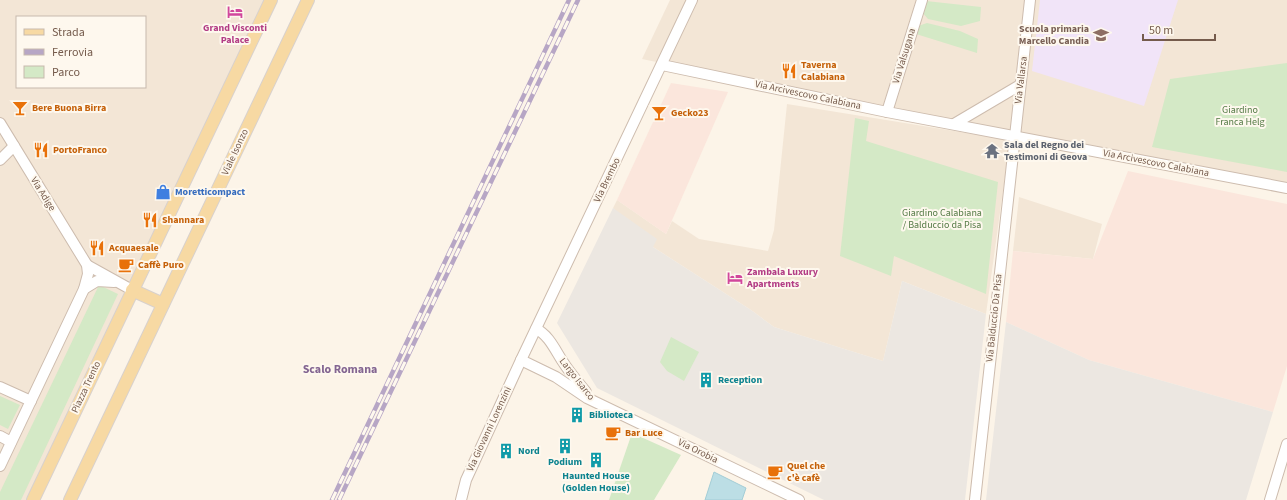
<svg xmlns="http://www.w3.org/2000/svg" width="1287" height="500" viewBox="0 0 1287 500" font-family="'Source Sans 3',sans-serif">
<style>
.residential{fill:#f3e6d6;fill-rule:evenodd}
.commercial{fill:#fbe6dc}
.industrial{fill:#ece7e1}
.education{fill:#f1e4f8}
.green{fill:#d4e9c6}
.water{fill:#bcdee5;stroke:#a3cdd6}
.lines{fill:none;stroke-linecap:round;stroke-linejoin:round}
.minor-casing{stroke:#cdbcae;stroke-width:12}
.major-casing{stroke:#d8d1cd;stroke-width:14}
.minor{stroke:#fff;stroke-width:10}
.major{stroke:#f7d9a3;stroke-width:12}
.rail-casing{stroke:#b7a6c5;stroke-width:4.5}
.rail{stroke:#fef8ee;stroke-width:3;stroke-dasharray:9;stroke-linecap:butt}
.labels{text-anchor:middle;dominant-baseline:central;stroke-width:4;stroke-linejoin:round;paint-order:stroke}
.hotel-label{font-size:10px;font-weight:bold;fill:#b23c85;stroke:#fef8ee}
.education-label{font-size:10px;font-weight:bold;fill:#785e54;stroke:#fef8ee;text-anchor:end}
.street-label{font-size:10px;fill:#755b4c;stroke:#fef8ee}
.food-label{font-size:10px;font-weight:bold;fill:#c56008;stroke:#fef8ee;text-anchor:start}
.park-label{font-size:10px;fill:#547a45;stroke:#fef8ee}
.worship-label{font-size:10px;font-weight:bold;fill:#5b616d;stroke:#fef8ee;text-anchor:start}
.shop-label{font-size:10px;font-weight:bold;fill:#366cbe;stroke:#fef8ee;text-anchor:start}
.culture-label{font-size:10px;font-weight:bold;fill:#0d838f;stroke:#fef8ee;text-anchor:start}
.quarter-label{font-size:12px;font-weight:bold;fill:#836591;stroke:#fef8ee}
</style>
<rect width="100%" height="100%" fill="#fcf4e8"/>
<g class="residential">
<path d="M0 0H270L31 500H0ZM17 17H145V87H17Z"/>
<path d="M670 0H1287V183L886 110 642 59Z"/>
<path d="M787 104 1010 140 986 314 902 281 883 361 774 327 751 310 653 247 613 208 617 200 666 234 672 221 699 239 768 251 774 230Z"/>
<path d="M1019 197 1102 224 1093 259 1013 251Z"/>
</g>
<g class="commercial">
<path d="M671 83 728 92 666 234 617 200Z"/>
<path d="M1128 171 1287 204V366L1273 412 1089 360 1006 322 1013 251 1093 259Z"/>
</g>
<g class="industrial">
<path d="M613 208 657 239 653 247 751 310 774 327 883 361 902 281 986 314 965 500H824L597 388 557 323Z"/>
<path d="M1006 322 1089 360 1273 412 1246 500H986Z"/>
</g>
<path class="education" d="M1040 0H1178L1144 106 1032 71Z"/>
<g class="green">
<path d="M926 1 981 7 980 21 961 26 928 19 922 12Z"/>
<path d="M927 23 960 31 978 39 977 53 916 34 918 26Z"/>
<path d="M1287 63V172L1152 147 1170 79Z"/>
<path d="M855 118 869 121 866 141 998 182 986 294 894 256 891 276 840 256Z"/>
<path d="M99 285 118 294 21 500H0V492Z"/>
<path d="M671 337 699 352 684 381 667 371 660 362Z"/>
<path d="M0 396 20 405 8 429 0 425Z"/>
<path d="M632 433 681 455 654 500H609Z"/>
</g>
<path class="water" d="M714 472 746 488 742 500H705Z"/>
<g class="lines">
<defs>
<g id="minor">
<path d="M662 65 887 112 1287 188"/>
<path d="M887 112 922 0"/>
<path d="M0 123 87 265 88 274 84 289 0 466"/>
<path d="M954 124 1020 85"/>
<path d="M0 160 14 146"/>
<path d="M87 265 132 290"/>
<path d="M84 289 97 281 114 282"/>
<path d="M536 329C549 335 555 350 563 362 570 373 578 382 586 392"/>
<path d="M521 360 556 377 587 398 799 500"/>
<path d="M0 387 31 401"/>
<path d="M0 436 11 442"/>
<path d="M461 500 466 480 521 360 692 0"/>
<path d="M975 500 1030 0"/>
<path d="M1270 500 1287 444"/>
</g>
<g id="major">
<path d="M132 290 163 304"/>
<path d="M33 500 271 0"/>
<path d="M70 500 308 0"/>
</g>
</defs>
<use href="#minor" class="minor-casing"/>
<use href="#major" class="major-casing"/>
<use href="#minor" class="minor"/>
<use href="#major" class="major"/>
<defs>
<g id="rail">
<path d="M332 500 569 0"/>
<path d="M339 500 578 0"/>
</g>
</defs>
<use href="#rail" class="rail-casing"/>
<use href="#rail" class="rail"/>
</g>
<defs>
<symbol id="hotel-bare" viewBox="-9 -9 18 18"><path d="M-6-4.5h1.5V1H6V5H4.5V3h-9V5H-6ZM-4 0a1.8 1.8 0 1 1 3.6 0ZM.5 0V-2.5h3Q6-2.5 6 0Z" fill="#d1479c" stroke="#fef8ee" stroke-width="2.5" paint-order="stroke"/></symbol>
<symbol id="school-bare" viewBox="-9 -9 18 18"><path d="M0-5L7-2L0 1L-7-2ZM-4 1L0 2.5L4 1V4Q0 6-4 4Z" fill="#8d6e63" stroke="#fef8ee" stroke-width="2.5" paint-order="stroke"/></symbol>
<symbol id="restaurant-bare" viewBox="-9 -9 18 18"><path d="M-5-6h1v4h1v-4h1v4h1v-4h1v5L-1.5 .5V6h-2V.5L-5-1ZM5-6V6H3V1.5H1.5Q1.5-4 5-6Z" fill="#e8710a" stroke="#fef8ee" stroke-width="2.5" paint-order="stroke"/></symbol>
<symbol id="bar-bare" viewBox="-9 -9 18 18"><path d="M-6-5H6L.8 .8V4.5H3.5V6h-7V4.5H-.8V.8Z" fill="#e8710a" stroke="#fef8ee" stroke-width="2.5" paint-order="stroke"/></symbol>
<symbol id="temple-bare" viewBox="-9 -9 18 18"><path d="M0-6L5-2H3V0L6.5 2.5H4V6H1.5V3h-3V6H-4V2.5H-6.5L-3 0V-2H-5Z" fill="#6b7280" stroke="#fef8ee" stroke-width="2.5" paint-order="stroke"/></symbol>
<symbol id="shop-bare" viewBox="-9 -9 18 18"><path d="M-5-2.5h2.3a2.7 3.5 0 0 1 5.4 0H5L5.5 6h-11ZM-1.5-2.5h3a1.5 2.3 0 0 0-3 0Z" fill="#3f7fe0" stroke="#fef8ee" stroke-width="2.5" paint-order="stroke"/></symbol>
<symbol id="cafe-bare" viewBox="-9 -9 18 18"><path d="M-5.5-4.5H6V0H3Q3 3.5 0 3.5H-2.5Q-5.5 3.5-5.5 0ZM3-3.2v2h1.7v-2ZM-6 4.5H4V6H-6Z" fill="#e8710a" stroke="#fef8ee" stroke-width="2.5" paint-order="stroke"/></symbol>
<symbol id="building-bare" viewBox="-9 -9 18 18"><path d="M-4-6H4V6H1V3H-1V6H-4ZM-2.5-4.3h1.7v1.8h-1.7ZM.8-4.3h1.7v1.8H.8ZM-2.5-1h1.7V.8h-1.7ZM.8-1h1.7V.8H.8Z" fill="#0f9aa8" stroke="#fef8ee" stroke-width="2.5" paint-order="stroke"/></symbol>
</defs>
<g fill-rule="evenodd">
<use href="#hotel-bare" x="224" y="1" width="22" height="22"/>
<use href="#school-bare" x="1090" y="24" width="22" height="22"/>
<use href="#restaurant-bare" x="778" y="60" width="22" height="22"/>
<use href="#bar-bare" x="9" y="97" width="22" height="22"/>
<use href="#bar-bare" x="648" y="102" width="22" height="22"/>
<use href="#restaurant-bare" x="30" y="139" width="22" height="22"/>
<use href="#temple-bare" x="981" y="140" width="22" height="22"/>
<use href="#shop-bare" x="152" y="181" width="22" height="22"/>
<use href="#restaurant-bare" x="139" y="209" width="22" height="22"/>
<use href="#restaurant-bare" x="86" y="237" width="22" height="22"/>
<use href="#cafe-bare" x="115" y="254" width="22" height="22"/>
<use href="#hotel-bare" x="724" y="267" width="22" height="22"/>
<use href="#building-bare" x="695" y="369" width="22" height="22"/>
<use href="#building-bare" x="566" y="404" width="22" height="22"/>
<use href="#cafe-bare" x="602" y="422" width="22" height="22"/>
<use href="#building-bare" x="554" y="435" width="22" height="22"/>
<use href="#building-bare" x="495" y="440" width="22" height="22"/>
<use href="#building-bare" x="585" y="449" width="22" height="22"/>
<use href="#cafe-bare" x="764" y="461" width="22" height="22"/>
</g>
<g class="labels">
<g class="hotel-label">
<text x="235" y="28">Grand Visconti<tspan x="235" dy="12">Palace</tspan></text>
<text x="747" y="272" text-anchor="start">Zambala Luxury<tspan x="747" dy="12">Apartments</tspan></text>
</g>
<g class="education-label">
<text x="1089" y="29">Scuola primaria<tspan x="1089" dy="12">Marcello Candia</tspan></text>
</g>
<g class="street-label">
<text transform="translate(904 56) rotate(-73)">Via Valsugana</text>
<text transform="translate(1021 80) rotate(-83)">Via Vallarsa</text>
<text transform="translate(808 95) rotate(12)">Via Arcivescovo Calabiana</text>
<text transform="translate(235 152) rotate(-65)">Viale Isonzo</text>
<text transform="translate(1156 163) rotate(11)">Via Arcivescovo Calabiana</text>
<text transform="translate(607 180) rotate(-64)">Via Brembo</text>
<text transform="translate(43 194) rotate(58)">Via Adige</text>
<text transform="translate(994 318) rotate(-84)">Via Balduccio Da Pisa</text>
<text transform="translate(577 379) rotate(52)">Largo Isarco</text>
<text transform="translate(86 387) rotate(-65)">Piazza Trento</text>
<text transform="translate(489 429) rotate(-65)">Via Giovanni Lorenzini</text>
<text transform="translate(698 451) rotate(26)">Via Orobia</text>
</g>
<g class="food-label">
<text x="801" y="65">Taverna<tspan x="801" dy="12">Calabiana</tspan></text>
<text x="32" y="108">Bere Buona Birra</text>
<text x="671" y="113">Gecko23</text>
<text x="53" y="150">PortoFranco</text>
<text x="162" y="220">Shannara</text>
<text x="109" y="248">Acquaesale</text>
<text x="138" y="265">Caffè Puro</text>
<text x="625" y="433">Bar Luce</text>
<text x="787" y="466">Quel che<tspan x="787" dy="12">c'è cafè</tspan></text>
</g>
<g class="park-label">
<text x="1240" y="110">Giardino<tspan x="1240" dy="12">Franca Helg</tspan></text>
<text x="942" y="213">Giardino Calabiana<tspan x="942" dy="12">/ Balduccio da Pisa</tspan></text>
</g>
<g class="worship-label">
<text x="1004" y="145">Sala del Regno dei<tspan x="1004" dy="12">Testimoni di Geova</tspan></text>
</g>
<g class="shop-label">
<text x="175" y="192">Moretticompact</text>
</g>
<g class="culture-label">
<text x="718" y="380">Reception</text>
<text x="589" y="415">Biblioteca</text>
<text x="518" y="451">Nord</text>
<text x="565" y="462" text-anchor="middle">Podium</text>
<text x="596" y="476" text-anchor="middle">Haunted House<tspan x="596" dy="12">(Golden House)</tspan></text>
</g>
<g class="quarter-label">
<text x="340" y="369">Scalo Romana</text>
</g>
</g>
<rect x="16" y="16" width="130" height="72" fill="#fef8ee" stroke="#c7b9ad"/>
<rect x="24" y="29" width="20" height="6" fill="#f7d9a3" stroke="#c7b9ad"/>
<text x="52" y="36" font-size="12" fill="#755b4c">Strada</text>
<rect x="24" y="49" width="20" height="6" fill="#b7a6c5" stroke="#c7b9ad"/>
<text x="52" y="56" font-size="12" fill="#755b4c">Ferrovia</text>
<rect x="24" y="66" width="20" height="12" fill="#d4e9c6" stroke="#c7b9ad"/>
<text x="52" y="76" font-size="12" fill="#755b4c">Parco</text>
<path d="M1143 34v6h72v-6" fill="none" stroke="#755b4c" stroke-width="2"/>
<text x="1149" y="34" font-size="12" fill="#755b4c" stroke="#fef8ee" stroke-width="3" paint-order="stroke">50 m</text>
</svg>
